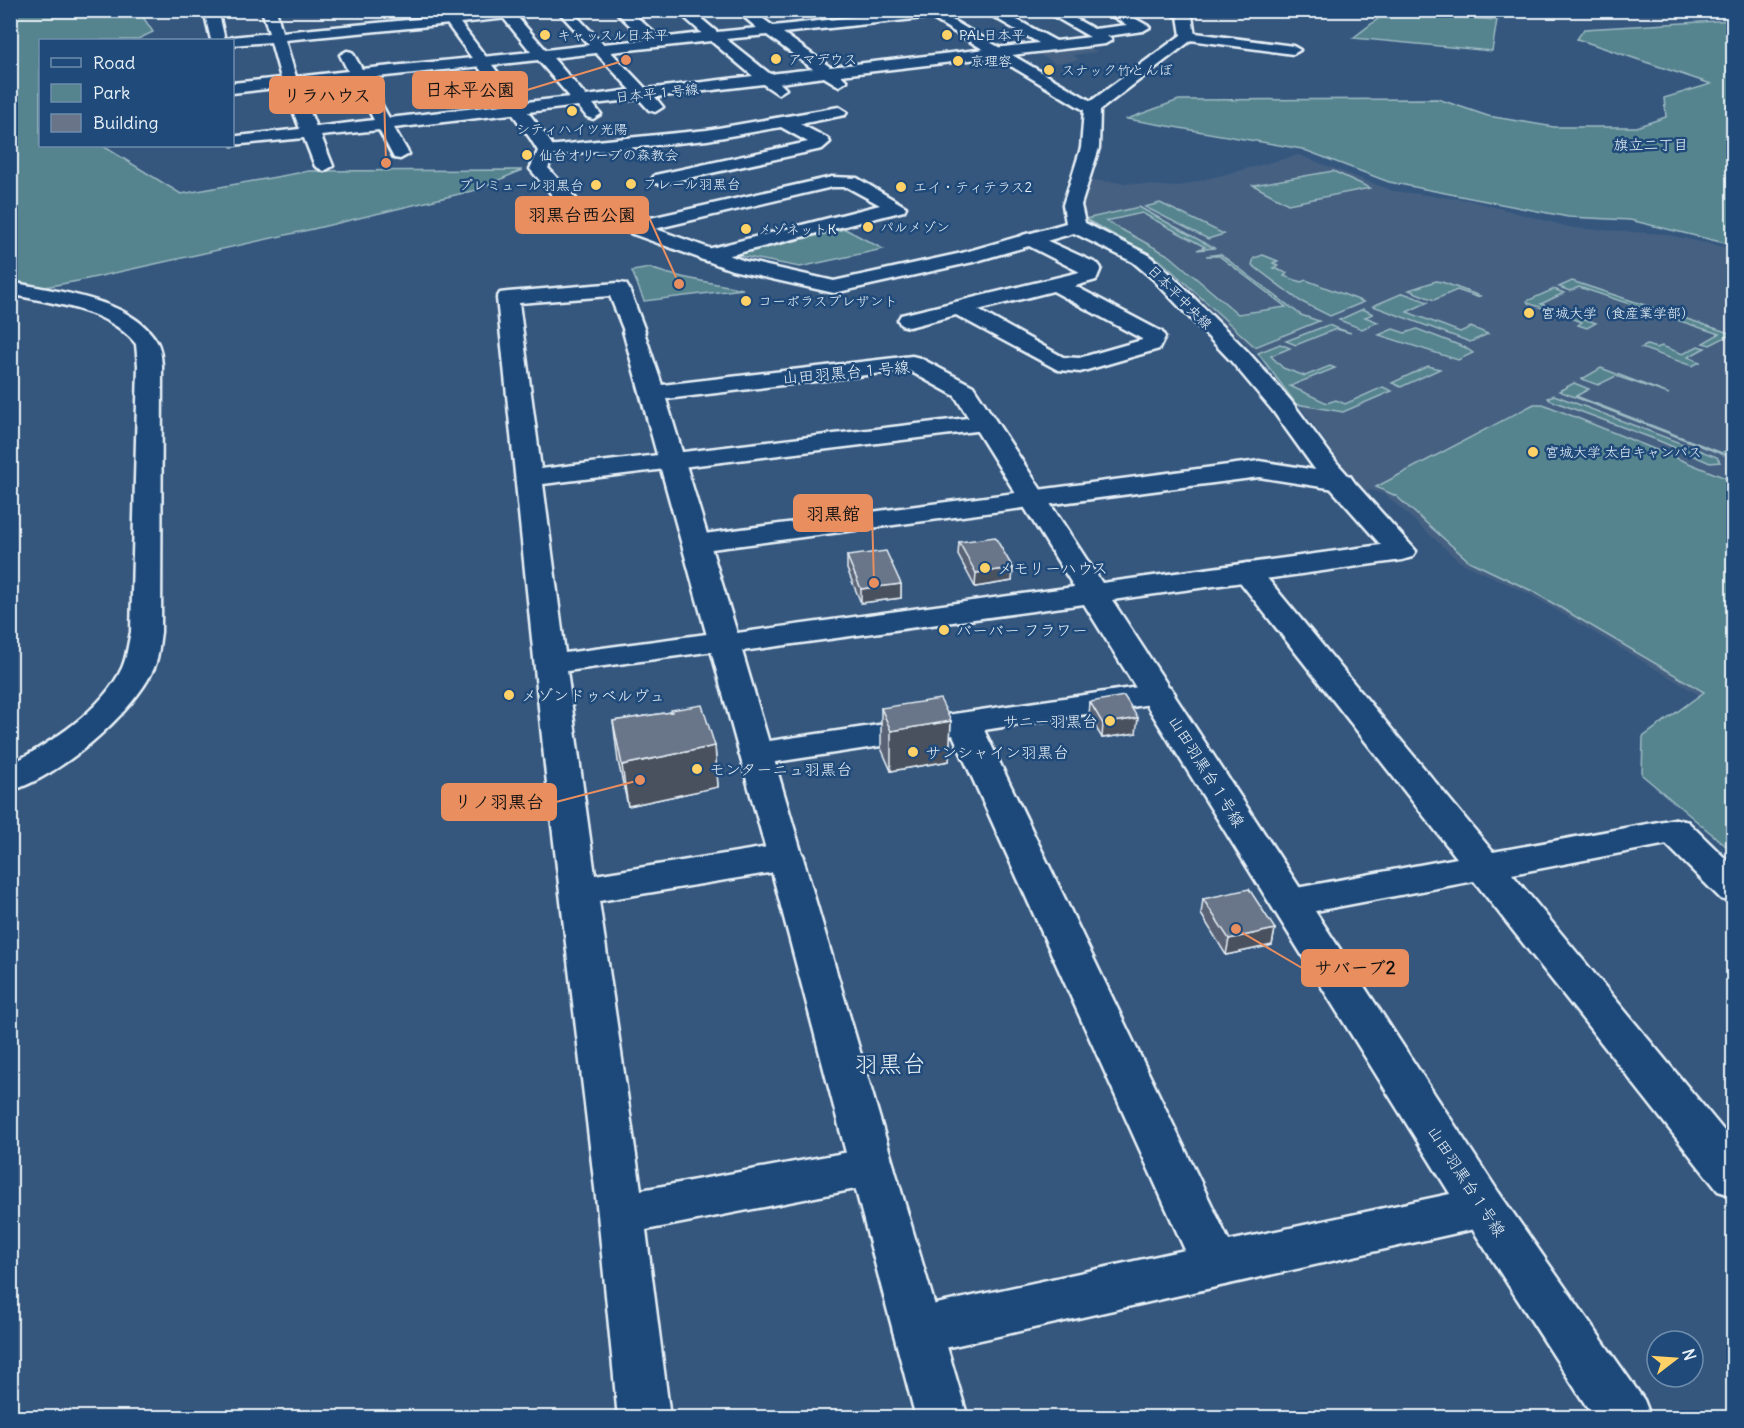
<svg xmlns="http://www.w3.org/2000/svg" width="1744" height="1428" viewBox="0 0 1744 1428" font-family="Delius,'Klee One',sans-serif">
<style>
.built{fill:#456081}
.green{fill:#55848e;stroke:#9ebac3;stroke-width:1.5}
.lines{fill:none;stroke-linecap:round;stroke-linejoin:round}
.minor-casing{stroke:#e8f1f8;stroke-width:5}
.tertiary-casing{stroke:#e8f1f8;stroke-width:5}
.minor{fill:#1f4a7a;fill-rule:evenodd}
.tertiary{fill:#1f4a7a;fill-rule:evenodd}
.wall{fill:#5a6475;stroke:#e8f1f8;stroke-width:1.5}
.shaded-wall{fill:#4a515f;stroke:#e8f1f8;stroke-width:1.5}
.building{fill:#697488;stroke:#e8f1f8;stroke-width:1.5}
.poi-dot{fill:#ffd166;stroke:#1f4a7a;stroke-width:2}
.labels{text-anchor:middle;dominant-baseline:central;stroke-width:5;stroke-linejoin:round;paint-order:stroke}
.far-poi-label{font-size:14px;fill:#e8f1f8;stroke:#1f4a7a;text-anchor:start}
.far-street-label{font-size:14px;fill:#e8f1f8;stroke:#1f4a7a}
.far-neighbourhood-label{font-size:15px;fill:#e8f1f8;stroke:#1f4a7a}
.street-label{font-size:16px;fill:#e8f1f8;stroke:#1f4a7a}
.poi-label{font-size:16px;fill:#e8f1f8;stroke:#1f4a7a;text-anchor:start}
.near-quarter-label{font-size:24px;fill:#e8f1f8;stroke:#1f4a7a}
.leader{fill:none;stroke:#e88e5f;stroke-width:2}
.callout-dot{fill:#e88e5f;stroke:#1f4a7a;stroke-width:2}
.callout{fill:#e88e5f;stroke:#e88e5f;stroke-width:2}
.callout-label{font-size:18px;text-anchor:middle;font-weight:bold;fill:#111}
</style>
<rect width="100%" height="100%" fill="#35577e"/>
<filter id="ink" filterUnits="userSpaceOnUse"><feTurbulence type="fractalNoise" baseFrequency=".0167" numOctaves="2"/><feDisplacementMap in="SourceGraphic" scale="12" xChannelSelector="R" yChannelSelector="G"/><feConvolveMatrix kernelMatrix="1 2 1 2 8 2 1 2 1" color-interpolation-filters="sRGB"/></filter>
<g filter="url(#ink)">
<g class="built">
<path d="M1085 45 1098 52 1072 55 1080 60 1055 63 1033 51Z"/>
<path d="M1299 155 1393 191 1468 200 1573 228 1664 234 1733 249V715L1529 594 1460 562 1386 495 1370 490 1363 494 1305 413 1256 352 1151 258 1081 221 1079 204 1089 180 1175 187Z"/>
</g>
<g class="green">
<path d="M11 11H139L153 32 136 40H40V146H103L181 194 309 171 522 170 476 190 313 229 78 281 11 293Z"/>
<path d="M1387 12 1497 20 1492 51 1353 38Z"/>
<path d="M1733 20V245L1630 220 1568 217 1389 182 1302 149 1127 119 1179 100 1438 99 1488 116 1554 127H1636L1666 117 1664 98 1711 84 1577 39 1584 29Z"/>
<path d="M1333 171 1370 188 1288 204 1253 185Z"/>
<path d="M1160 203 1224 234 1208 239 1145 207Z"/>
<path d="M1139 207 1214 248 1197 250 1205 247 1142 213 1106 221 1170 256 1238 314 1286 307 1219 256H1206L1220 254 1301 315 1319 321 1255 347 1160 260 1085 219Z"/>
<path d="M845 229 883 249 800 267 736 255Z"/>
<path d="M1263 255 1278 261 1273 263 1278 266 1273 268 1287 273 1284 276 1301 282 1306 280 1364 302 1330 316 1300 301 1252 265 1254 258Z"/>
<path d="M650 268C680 279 711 282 743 289L644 301 632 271Z"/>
<path d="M1436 281 1442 282 1480 296 1477 297 1457 290 1434 300 1409 290Z"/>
<path d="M1572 281 1732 334 1710 345 1703 343 1719 334 1579 287 1570 291 1559 287Z"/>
<path d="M1554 289 1564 293 1541 304 1596 323 1587 328 1578 325 1582 322 1528 303 1527 301Z"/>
<path d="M1403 293 1428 302 1407 312 1460 332 1471 327 1488 334 1470 342 1373 306Z"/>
<path d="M1363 309 1373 314 1365 317 1378 322 1362 329 1339 320Z"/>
<path d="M1328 325 1351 333 1336 329 1296 345 1286 341Z"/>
<path d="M1393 329 1405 333 1417 329 1464 347 1473 353 1458 360 1379 335Z"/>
<path d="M1280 344 1290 348 1271 356 1283 368 1305 376 1330 366 1335 368 1290 386 1327 403 1336 400 1345 404 1383 387 1392 391 1343 412 1296 404 1258 353Z"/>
<path d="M1647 345 1656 348 1662 346 1683 354 1698 346 1705 348 1688 357 1700 362 1692 366 1641 348Z"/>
<path d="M1428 366 1440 369 1401 387 1392 383Z"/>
<path d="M1601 368 1669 394 1616 376 1598 385 1582 379Z"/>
<path d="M1574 383 1589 389 1576 396 1722 453 1733 446V450L1724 455 1559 391Z"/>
<path d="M1554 395 1717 457 1720 462 1710 463 1657 440 1550 400 1548 398Z"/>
<path d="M1534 404H1543L1733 481V852L1642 775 1643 737 1704 692 1532 591 1469 561 1396 496 1376 487Z"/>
</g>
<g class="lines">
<defs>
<g id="minor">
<path d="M204 10H218L225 40H211Z"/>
<path d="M262 10H276L282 32 450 16 457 20 450 24 285 40 296 77 348 71 340 55 347 51 352 52 362 69 531 52 497 10H511L546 50 589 45 557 10H571L603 44 645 40 614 10H629L660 38 702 33 676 10H691L717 32 757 28 736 10H751L773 26 918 10H967L961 14 783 33 830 67 1039 43 982 10H999L1056 41 1090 37 1043 10H1060L1094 29 1127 25 1102 10H1120L1150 27 1143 31 1107 36 1112 40 1105 44 841 75 847 81 839 86 824 77 780 83 786 89 778 94 763 84 655 97 663 107 655 112 649 110 639 99 593 104 601 114 593 119 587 117 578 106 394 128 409 154 400 159 394 158 379 130 321 136 333 166 324 171 315 166 304 138 232 145V137L238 136 300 129 284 87 232 93V83L281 78 271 42 232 45V40H225L232 37 269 33ZM767 35 813 69 770 74 726 39ZM711 41 753 76 646 89 611 52ZM596 53 631 90 586 96 553 58ZM538 60 570 97 389 118 367 78ZM353 80 374 120 316 127 299 85Z"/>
<path d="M1162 10H1182L1192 16 1185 20Z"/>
<path d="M1188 32 1293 46 1300 50 1293 54 1183 39 1181 36Z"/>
<path d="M839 107 847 112 845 115 800 124 827 138 830 142 822 149 661 184 655 183 652 179 655 175 808 142 781 127 707 140 547 156 538 151 547 146 707 130Z"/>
<path d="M832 177 857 178 906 207 904 211 707 261 700 259 697 255 700 251 880 205 847 187H832L633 234 623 228 633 222Z"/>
<path d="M1030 233 1098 264 1101 268 1096 280 1075 286 1162 332 1165 337 1159 349 1080 372 1058 370 956 315 909 327 901 325 898 320 901 315 1080 272 1023 243 1020 239 1023 235ZM1053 291 1142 339V340L1079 358 1063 357 978 310Z"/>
<path d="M618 283 626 284 629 289 645 331 642 336H626L610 296 519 303 541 469 984 416 993 418 996 423 993 428 984 430 543 484 565 653 707 634 735 637 740 644 735 651 707 652 567 671 595 875 786 844 799 848 804 857 799 866 786 870 599 901 641 1190 871 1148 887 1153 894 1167 887 1181 871 1186 646 1230 670 1418H618L598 1214 545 766 497 298 500 293 508 292Z"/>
<path d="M1259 461 1341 474 1350 476 1354 482 1350 488 1341 490 1259 477 696 551 686 549 682 543 686 537 696 535Z"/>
<path d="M1247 563 1257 566 1493 852 1675 819 1688 822 1693 831 1688 840 1512 874 1734 1143V1196L1718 1191 1474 881 1289 916 1275 912 1270 902 1275 892 1457 858 1237 578 1232 572 1237 566Z"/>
<path d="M1159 684 1170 687 1175 694 1170 701 984 730 1229 1241 1483 1187 1499 1193 1506 1207 1499 1221 1483 1227 918 1354 900 1348 893 1331 900 1314 918 1308 1185 1250 953 735 756 765 744 762 739 754 744 746 756 743Z"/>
</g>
<g id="tertiary">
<path d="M437 10H450L454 15 501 10H550L544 14 460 23 547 137 556 151 548 168 578 201 745 261 834 281 962 253 1066 223 1063 205 1081 148 1084 110 918 10H935L1091 101 1181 35 1178 16 1181 10H1195L1192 16 1195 36 1193 39 1100 110 1099 148 1081 205 1085 223 1147 254 1167 271 1247 351 1291 401 1337 463 1416 551 1412 557 1402 560 1112 600 1499 1193 1644 1400 1651 1418H1594L1467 1221 1084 604 742 651 968 1418H916L768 857 623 331 626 326H642L662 385 912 356 920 358 973 386 1102 583 1381 545 1319 475 1273 411 1231 361 1153 279 1133 262 1074 233 973 262 834 293 732 270 564 209 530 169 538 151 530 138ZM908 370 955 396 1074 587 737 633 666 399Z"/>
<path d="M10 282C55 291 133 299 157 342 161 349 161 357 162 365L161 632C159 644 159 657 154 668 134 713 58 778 10 791V765C51 742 102 711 122 668 127 657 128 644 131 632L138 365 136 344C107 308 53 304 10 294Z"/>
<path d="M1675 819 1688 822 1734 867V903L1721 899 1662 840 1657 831 1662 822Z"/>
</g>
</defs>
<use href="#minor" class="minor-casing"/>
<use href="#tertiary" class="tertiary-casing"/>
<use href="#minor" class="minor"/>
<use href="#tertiary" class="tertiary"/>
</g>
<g class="wall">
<path d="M959 542 1013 568 1012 581 975 587 958 555Z"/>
<path d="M847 556 901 584V598L861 603 847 569Z"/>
<path d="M1090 702 1136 733 1102 738 1089 716Z"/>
<path d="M881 708 951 721 949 761 891 771 881 748Z"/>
<path d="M671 712 715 746 718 787 628 806 618 761 613 721Z"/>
<path d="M1203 899 1275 929 1272 945 1226 955 1201 914Z"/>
</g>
<g class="shaded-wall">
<path d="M1013 568 1012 581 975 587 976 573Z"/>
<path d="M901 584V598L861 603V589Z"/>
<path d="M1138 718 1136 733 1102 738 1103 724Z"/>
<path d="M951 721 949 761 891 771V731Z"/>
<path d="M715 746 718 787 628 806 622 765Z"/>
<path d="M1275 929 1272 945 1226 955 1229 939Z"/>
</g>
<g class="building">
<path d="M995 537 1013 568 976 573 959 542Z"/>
<path d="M886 551 901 584 861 589 847 556Z"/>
<path d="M1124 696 1138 718 1103 724 1090 702Z"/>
<path d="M940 699 951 721 891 731 881 708Z"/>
<path d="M702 705 715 746 622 765 613 721 672 712 671 710Z"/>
<path d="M1249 889 1275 929 1229 939 1203 899Z"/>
</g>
</g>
<g class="poi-dot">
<circle cx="545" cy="35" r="6"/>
<circle cx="947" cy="35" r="6"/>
<circle cx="776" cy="59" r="6"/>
<circle cx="958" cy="61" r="6"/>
<circle cx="1049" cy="70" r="6"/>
<circle cx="572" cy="111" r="6"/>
<circle cx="527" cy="155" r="6"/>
<circle cx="631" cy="184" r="6"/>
<circle cx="596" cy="185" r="6"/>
<circle cx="901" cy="187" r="6"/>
<circle cx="868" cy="227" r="6"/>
<circle cx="746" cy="229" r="6"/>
<circle cx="746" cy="301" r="6"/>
<circle cx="1529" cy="313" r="6"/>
<circle cx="1533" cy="452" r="6"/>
<circle cx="985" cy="568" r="6"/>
<circle cx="944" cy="630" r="6"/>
<circle cx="509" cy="695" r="6"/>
<circle cx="1110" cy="721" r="6"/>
<circle cx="913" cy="752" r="6"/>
<circle cx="697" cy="769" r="6"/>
</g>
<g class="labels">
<g class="far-poi-label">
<text x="557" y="35">キャッスル日本平</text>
<text x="959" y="35">PAL日本平</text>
<text x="788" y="59">アマデウス</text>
<text x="970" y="61">京理容</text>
<text x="1061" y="70">スナック竹とんぼ</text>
<text x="572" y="129" text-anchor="middle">シティハイツ光陽</text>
<text x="539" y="155">仙台オリーブの森教会</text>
<text x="643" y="184">フレール羽黒台</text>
<text x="584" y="185" text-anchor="end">プレミュール羽黒台</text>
<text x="913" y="187">エイ・ティテラス2</text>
<text x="880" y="227">パルメゾン</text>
<text x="758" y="229">メゾネットK</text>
<text x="758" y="301">コーポラスプレザント</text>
<text x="1541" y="313">宮城大学（食産業学部）</text>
<text x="1545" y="452">宮城大学 太白キャンパス</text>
</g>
<g class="far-street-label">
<text transform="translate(657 93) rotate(-6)">日本平１号線</text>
<text transform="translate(1180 297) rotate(45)">日本平中央線</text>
</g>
<g class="far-neighbourhood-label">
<text x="1651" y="144">旗立二丁目</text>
</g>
<g class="street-label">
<text transform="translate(846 372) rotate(-5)">山田羽黒台１号線</text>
<text transform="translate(1207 771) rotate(58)">山田羽黒台１号線</text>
<text transform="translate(1467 1181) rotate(57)">山田羽黒台１号線</text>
</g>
<g class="poi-label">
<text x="997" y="568">メモリーハウス</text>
<text x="956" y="630">バーバー フラワー</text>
<text x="521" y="695">メゾンドゥベルヴュ</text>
<text x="1098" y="721" text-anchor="end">サニー羽黒台</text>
<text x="925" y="752">サンシャイン羽黒台</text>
<text x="709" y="769">モンターニュ羽黒台</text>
</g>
<g class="near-quarter-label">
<text x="890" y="1063">羽黒台</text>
</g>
</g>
<path class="leader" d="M626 60L527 90M386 163L384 95M679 284L648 215M874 583L872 513M640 780L556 802M1236 929L1302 968"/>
<g class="callout-dot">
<circle cx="626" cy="60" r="6"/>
<circle cx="386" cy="163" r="6"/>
<circle cx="679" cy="284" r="6"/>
<circle cx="874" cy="583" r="6"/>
<circle cx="640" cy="780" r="6"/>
<circle cx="1236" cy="929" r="6"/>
</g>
<g class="callout">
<rect x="413" y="72" width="114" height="36" rx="6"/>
<rect x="270" y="77" width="114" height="36" rx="6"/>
<rect x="516" y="197" width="132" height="36" rx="6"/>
<rect x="794" y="495" width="78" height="36" rx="6"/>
<rect x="442" y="784" width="114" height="36" rx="6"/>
<rect x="1302" y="950" width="106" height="36" rx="6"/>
</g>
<g class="callout-label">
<text x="470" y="96">日本平公園</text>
<text x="327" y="102">リラハウス</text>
<text x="582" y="221">羽黒台西公園</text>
<text x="833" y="520">羽黒館</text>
<text x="499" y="808">リノ羽黒台</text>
<text x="1355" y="974">サバーブ2</text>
</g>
<rect width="1744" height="1428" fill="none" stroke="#1f4a7a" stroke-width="36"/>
<rect x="18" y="18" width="1708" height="1392" fill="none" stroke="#e8f1f8" stroke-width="2" filter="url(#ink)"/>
<rect x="39" y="39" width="195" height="108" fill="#1f4a7a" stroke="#6f8dac" stroke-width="1.5"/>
<rect x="51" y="58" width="30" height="9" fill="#1f4a7a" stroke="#6f8dac" stroke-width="1.5"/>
<text x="93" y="69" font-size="18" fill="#e8f1f8">Road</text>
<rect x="51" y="84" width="30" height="18" fill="#55848e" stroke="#6f8dac" stroke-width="1.5"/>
<text x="93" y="99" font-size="18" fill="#e8f1f8">Park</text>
<rect x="51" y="114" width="30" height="18" fill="#697488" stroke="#6f8dac" stroke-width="1.5"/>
<text x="93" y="129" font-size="18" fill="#e8f1f8">Building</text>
<g transform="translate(1675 1359) rotate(73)"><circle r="28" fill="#1f4a7a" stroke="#6f8dac" stroke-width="1.5"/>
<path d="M0-4.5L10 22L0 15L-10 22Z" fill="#ffd166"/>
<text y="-9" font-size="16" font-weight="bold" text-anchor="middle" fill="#e8f1f8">N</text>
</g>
</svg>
